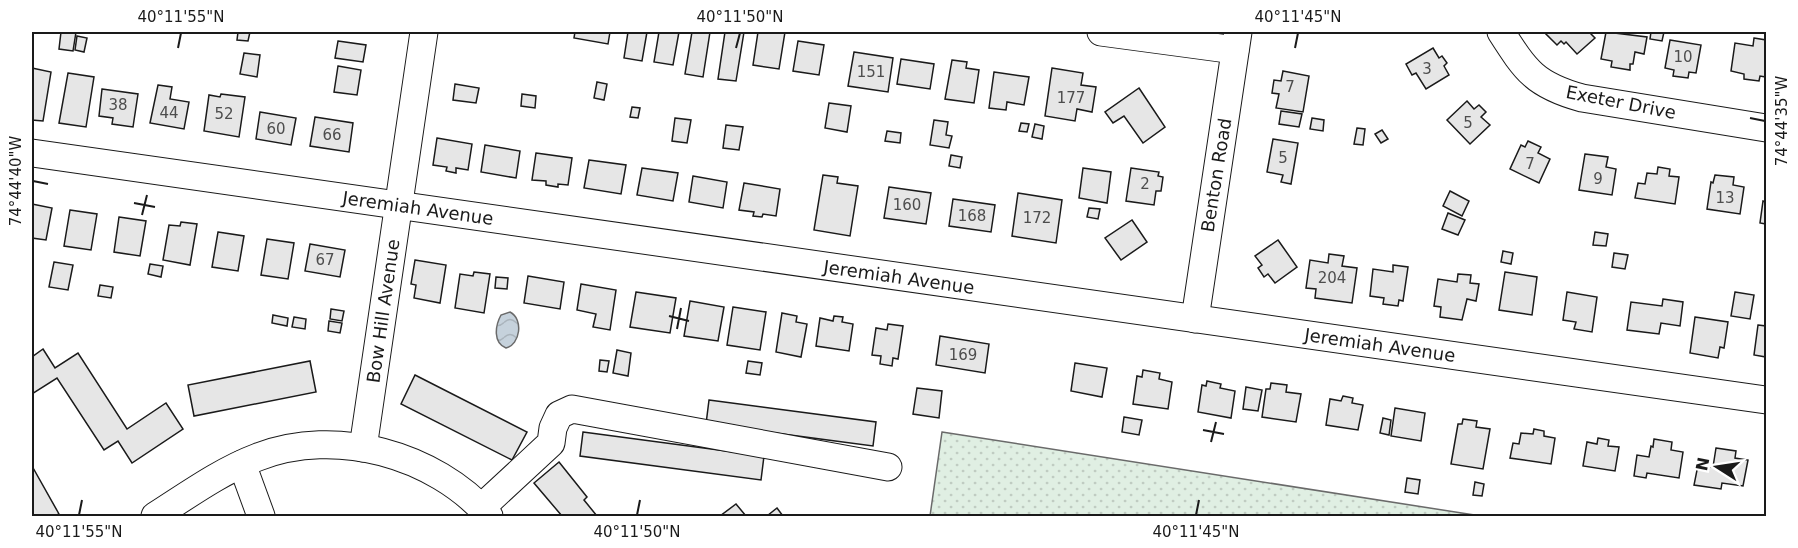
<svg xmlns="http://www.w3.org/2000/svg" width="1798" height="548" viewBox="0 0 1798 548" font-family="'DejaVu Sans',sans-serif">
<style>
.grass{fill:url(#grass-dots);stroke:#6a6a6a;stroke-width:1.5}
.water{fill:url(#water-waves);stroke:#6a6a6a;stroke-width:1.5}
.building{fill:#e6e6e6;stroke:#1a1a1a;stroke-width:1.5}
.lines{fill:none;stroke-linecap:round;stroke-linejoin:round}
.minor-casing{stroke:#1a1a1a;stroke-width:29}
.minor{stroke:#fff;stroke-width:27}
.ticks{fill:none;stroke:#1a1a1a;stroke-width:2}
.labels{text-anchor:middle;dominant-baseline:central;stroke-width:4.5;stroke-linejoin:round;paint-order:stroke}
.number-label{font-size:15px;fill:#4d4d4d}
.street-label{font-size:18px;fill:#1a1a1a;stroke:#fff}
.neatline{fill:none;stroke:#1a1a1a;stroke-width:2}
.ticks-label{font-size:15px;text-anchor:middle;fill:#1a1a1a}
</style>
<defs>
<pattern id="grass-dots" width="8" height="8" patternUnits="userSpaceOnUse" patternTransform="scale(1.5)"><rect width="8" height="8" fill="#e0efe3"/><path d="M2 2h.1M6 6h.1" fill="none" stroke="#c0ccc2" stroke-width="1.8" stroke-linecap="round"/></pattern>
<pattern id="water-waves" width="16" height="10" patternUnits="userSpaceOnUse" patternTransform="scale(1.5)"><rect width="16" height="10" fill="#c6d2dc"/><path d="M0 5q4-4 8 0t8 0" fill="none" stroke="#aab4bc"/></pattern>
</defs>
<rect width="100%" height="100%" fill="#fff"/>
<path class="grass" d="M942 432 1481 516H930Z"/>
<path class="water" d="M510 312C524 319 520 345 506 348 493 343 495 326 501 315Z"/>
<g class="building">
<path d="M61 32H76L73 51 59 49Z"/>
<path d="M238 32H250L248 41 237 40Z"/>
<path d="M575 32H610L608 44 574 38Z"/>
<path d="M628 32H647L642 61 624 58Z"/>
<path d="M659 32H679L673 65 654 62Z"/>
<path d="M692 32H710L703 77 685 74Z"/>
<path d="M725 32H744L736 81 718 79Z"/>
<path d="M758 32H785L779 69 753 65Z"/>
<path d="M1549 32H1589L1595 38 1577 54 1566 42 1564 44 1561 41 1557 45 1546 34Z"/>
<path d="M1606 32 1647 37 1644 54 1635 52 1633 64H1630V70L1611 67 1612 61 1601 59Z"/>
<path d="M1651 32H1664L1662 41 1650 39Z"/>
<path d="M77 36 87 38 84 52 75 50Z"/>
<path d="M1754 38 1766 40V77L1760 76 1759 81 1744 79V74L1731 71 1735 43 1753 46Z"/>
<path d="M1670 40 1701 45 1696 73 1689 72 1688 78 1673 76 1674 70 1665 68Z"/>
<path d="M338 41 366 45 363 62 335 58Z"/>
<path d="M798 41 824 45 819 75 793 71Z"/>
<path d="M1433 48 1439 58 1442 56 1447 63 1444 66 1449 75 1426 89 1416 73 1412 75 1406 64Z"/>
<path d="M854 52 893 58 888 92 848 86Z"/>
<path d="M244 53 260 55 257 77 240 74Z"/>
<path d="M901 59 934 64 930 89 897 84Z"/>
<path d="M952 60 967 62 966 68 979 70 974 103 945 99Z"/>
<path d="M338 66 361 70 357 95 334 92Z"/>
<path d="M32 68 51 72 43 121 32 120Z"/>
<path d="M1052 68 1083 73 1081 85 1096 87 1092 112 1077 109 1075 121 1045 116Z"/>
<path d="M1283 71 1309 76 1303 112 1276 108 1279 94 1272 93 1274 80 1281 81Z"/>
<path d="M994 72 1029 77 1024 105 1007 102 1006 110 989 108Z"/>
<path d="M68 73 94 77 86 127 59 123Z"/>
<path d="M597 82 607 84 604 100 594 98Z"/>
<path d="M455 84 479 88 476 103 453 100Z"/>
<path d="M158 85 172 87 170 99 189 102 184 129 150 123Z"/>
<path d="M1139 88 1165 127 1143 143 1124 116 1113 123 1105 112Z"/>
<path d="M102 89 138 94 133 127 112 124 113 118 99 116Z"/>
<path d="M221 94 245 97 239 137 204 131 209 95 220 97Z"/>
<path d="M522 94 536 96 535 108 521 106Z"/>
<path d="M1467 101 1474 109 1479 105 1486 112 1481 117 1490 125 1470 144 1447 120Z"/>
<path d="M829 103 851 106 847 132 825 128Z"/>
<path d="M632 107 640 108 638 118 630 117Z"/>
<path d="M1281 111 1302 114 1299 127 1279 124Z"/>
<path d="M260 112 296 118 291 145 256 139Z"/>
<path d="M315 117 353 123 349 152 310 146Z"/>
<path d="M675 118 691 120 687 143 672 141Z"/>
<path d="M1312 118 1324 120 1323 131 1310 129Z"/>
<path d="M934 120 948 122 946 135 952 136 949 148 930 145Z"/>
<path d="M1021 123 1029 124 1027 132 1019 131Z"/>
<path d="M1035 124 1044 126 1042 139 1032 137Z"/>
<path d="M726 125 743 127 739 150 723 148Z"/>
<path d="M1357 128 1365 129 1363 145 1354 144Z"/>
<path d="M1382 130 1388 139 1381 143 1375 134Z"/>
<path d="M887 131 901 133 900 143 885 141Z"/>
<path d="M437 138 472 144 468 170 456 168V173L446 171 447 167 433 165Z"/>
<path d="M1273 139 1298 143 1291 184 1281 182 1283 175 1267 172Z"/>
<path d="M1528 141 1541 147 1538 153 1550 159 1539 183 1510 169 1521 145 1525 147Z"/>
<path d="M485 145 520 151 516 178 481 172Z"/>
<path d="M536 153 572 158 568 185 558 184V187L546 185V181L532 180Z"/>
<path d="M1585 154 1608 157 1606 167 1616 169 1612 195 1579 190Z"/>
<path d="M951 155 962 157 960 168 949 166Z"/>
<path d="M589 160 626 165 621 194 584 188Z"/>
<path d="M1658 167 1670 169 1669 176 1679 177 1675 204 1635 198 1638 183 1645 184 1647 173 1657 174Z"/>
<path d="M642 168 678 173 673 201 637 195Z"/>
<path d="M1083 168 1111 172 1107 203 1079 198Z"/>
<path d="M1131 168 1159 172 1158 176 1163 177 1161 191H1156L1154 205 1126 201Z"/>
<path d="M823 175 838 177 837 183 858 186 850 236 814 230Z"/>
<path d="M1715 175 1734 177 1733 185 1744 187 1740 214 1707 209 1711 182 1713 183Z"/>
<path d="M693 176 727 182 723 208 689 202Z"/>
<path d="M744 183 780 189 776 216 763 214 762 217 753 216 754 212 739 210Z"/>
<path d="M889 187 931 193 926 224 884 218Z"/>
<path d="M1450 191 1469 201 1462 216 1443 206Z"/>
<path d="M1018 193 1062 200 1056 243 1012 236Z"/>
<path d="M953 199 995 205 991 232 949 226Z"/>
<path d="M1763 201 1766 202V224L1760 223Z"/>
<path d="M32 204 52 208 46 240 32 238Z"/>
<path d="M1089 208 1100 209 1098 219 1087 217Z"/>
<path d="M70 210 97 214 91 250 64 246Z"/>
<path d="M1448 213 1465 220 1458 235 1442 229Z"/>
<path d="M119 217 146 221 140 256 114 252Z"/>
<path d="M1132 220 1147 242 1121 260 1105 238Z"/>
<path d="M181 222 197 224 190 265 163 260 169 225 180 226Z"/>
<path d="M218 232 244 236 238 271 212 267Z"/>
<path d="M1595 232 1608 234 1606 246 1593 245Z"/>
<path d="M267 239 294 243 288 279 261 275Z"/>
<path d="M1278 240 1297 267 1275 283 1268 274 1264 277 1258 268 1262 265 1255 256Z"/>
<path d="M310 244 345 250 340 277 305 271Z"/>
<path d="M1503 251 1513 253 1511 264 1501 262Z"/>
<path d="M1614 253 1628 255 1625 269 1612 267Z"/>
<path d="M1329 254 1344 256 1342 266 1357 268 1352 303 1315 298 1316 289 1306 288 1310 260 1328 263Z"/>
<path d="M415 260 446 265 440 303 414 298 416 285 411 284Z"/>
<path d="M54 262 73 265 68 290 49 287Z"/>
<path d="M150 264 163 266 161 277 148 274Z"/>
<path d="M1393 265 1408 267 1403 301 1399 300 1398 306 1383 304 1384 298 1370 296 1373 269 1393 272Z"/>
<path d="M474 272 490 274 484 313 455 308 460 274 473 276Z"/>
<path d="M1505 272 1537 277 1532 315 1499 310Z"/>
<path d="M1458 274 1471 275 1470 283 1479 284 1476 301 1467 299 1462 320 1440 317 1441 307 1434 306 1438 279 1457 282Z"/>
<path d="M528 276 564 282 560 309 524 303Z"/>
<path d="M496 277 508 278 507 289 495 288Z"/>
<path d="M581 284 616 290 610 330 593 327 596 314 577 310Z"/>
<path d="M100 285 113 287 111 298 98 296Z"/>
<path d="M636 292 676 298 670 333 630 327Z"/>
<path d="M1567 292 1597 297 1592 332 1574 329 1576 322 1563 320Z"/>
<path d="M1735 292 1754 295 1750 319 1731 316Z"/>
<path d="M1663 299 1683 302 1680 326 1661 323 1659 334 1627 330 1631 302 1662 306Z"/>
<path d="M690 301 724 307 718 341 684 336Z"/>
<path d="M733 307 766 312 760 350 727 345Z"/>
<path d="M331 309 344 311 342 321 330 319Z"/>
<path d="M782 313 797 316 796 322 807 324 801 357 776 352Z"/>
<path d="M273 315 288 318 287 326 272 323Z"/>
<path d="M834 316 843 317 842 322 853 324 849 351 816 346 820 318 833 321Z"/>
<path d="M294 317 306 319 305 329 292 327Z"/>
<path d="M1695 317 1728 322 1724 348 1720 347 1718 358 1690 353Z"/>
<path d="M329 321 342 323 340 333 328 331Z"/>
<path d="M888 324 903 326 898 359 893 358 892 366 880 364 881 356 872 355 876 328 887 330Z"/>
<path d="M1758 325 1766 326V357L1754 355Z"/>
<path d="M940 336 989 344 985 373 936 365Z"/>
<path d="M43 349 55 368 78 353 127 429 166 403 183 429 132 463 118 441 104 450 57 378 32 394V357Z"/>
<path d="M617 350 631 353 628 376 613 373Z"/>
<path d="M600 360 609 361 607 372 599 371Z"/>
<path d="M310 361 316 392 194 416 188 385Z"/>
<path d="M748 361 762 363 760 375 746 373Z"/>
<path d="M1075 363 1107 368 1102 397 1071 391Z"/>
<path d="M1143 370 1160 373 1159 379 1172 382 1168 409 1133 404 1137 376 1142 377Z"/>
<path d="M415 375 527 432 512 460 401 404Z"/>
<path d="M1207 381 1221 384 1220 388 1235 391 1231 418 1198 412 1202 385 1206 386Z"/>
<path d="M1271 383 1287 385 1286 392 1301 394 1296 422 1262 417 1266 389H1270Z"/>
<path d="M1246 387 1262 390 1258 411 1243 409Z"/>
<path d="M917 388 942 391 939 418 913 414Z"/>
<path d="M1343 396 1353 398 1352 403 1363 405 1358 430 1326 425 1330 399 1341 401Z"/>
<path d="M709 400 876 422 873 446 706 424Z"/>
<path d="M1395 408 1425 413 1421 441 1391 436Z"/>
<path d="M1124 417 1142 420 1139 435 1122 432Z"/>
<path d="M1383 418 1391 420 1389 435 1380 433Z"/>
<path d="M1463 419 1477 421 1476 427 1490 429 1483 469 1451 464 1458 424H1462Z"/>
<path d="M1534 429 1544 431V436L1555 438 1551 464 1510 458 1513 443 1519 444 1521 433 1533 434Z"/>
<path d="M583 432 764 456 761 480 580 456Z"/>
<path d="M1598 438 1609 440 1608 446 1619 447 1615 471 1583 466 1587 442 1597 444Z"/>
<path d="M1654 439 1672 442 1671 450 1683 452 1679 478 1647 473 1646 478 1634 476 1637 455 1649 457 1651 446 1653 447Z"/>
<path d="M1716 448 1736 451 1735 458 1748 460 1743 486 1722 483 1721 489 1694 485 1698 465 1713 467Z"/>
<path d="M559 462 587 497 584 500 597 516H562L534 483Z"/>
<path d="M32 466 59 514 54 516H32Z"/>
<path d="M1407 478 1420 480 1418 494 1405 492Z"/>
<path d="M1475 482 1484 484 1482 496 1473 495Z"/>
<path d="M736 504 746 516H720Z"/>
<path d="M777 508 783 516H767Z"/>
</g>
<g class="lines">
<defs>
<g id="minor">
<path d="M1101 32 1235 50"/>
<path d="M1501 32C1526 71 1535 85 1582 98L1766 128"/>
<path d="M32 153 1766 400"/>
<path d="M1195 319 1238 32"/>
<path d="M363 448 424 32"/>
<path d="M242 464 261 516"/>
<path d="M481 508 551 443 553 428 559 415 572 409 888 467"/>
<path d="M155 516C188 495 221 471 258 457 336 427 434 454 489 516"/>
</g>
</defs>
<use href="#minor" class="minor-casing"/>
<use href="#minor" class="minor"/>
</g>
<path class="ticks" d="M178 48 181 33M736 48 740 33M1295 48 1298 33M1750 118 1765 121M33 181 48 184M134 203 155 207M142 215 147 195M669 316 689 321M677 329 681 308M1203 430 1224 434M1211 442 1216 422M79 515 82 500M637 515 640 500M1196 515 1199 500"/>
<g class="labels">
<g class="number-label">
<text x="1683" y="57">10</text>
<text x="1427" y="69">3</text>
<text x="871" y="72">151</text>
<text x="1290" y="87">7</text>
<text x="1071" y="98">177</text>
<text x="118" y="105">38</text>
<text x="169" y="113">44</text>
<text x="224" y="114">52</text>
<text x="1468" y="123">5</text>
<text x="276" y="129">60</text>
<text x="332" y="135">66</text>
<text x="1283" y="158">5</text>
<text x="1530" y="164">7</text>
<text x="1598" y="179">9</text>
<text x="1145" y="184">2</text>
<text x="1725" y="198">13</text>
<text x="907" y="205">160</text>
<text x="972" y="216">168</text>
<text x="1037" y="218">172</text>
<text x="325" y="260">67</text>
<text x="1332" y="278">204</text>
<text x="963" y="355">169</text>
</g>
<g class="street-label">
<text transform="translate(1621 102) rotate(11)">Exeter Drive</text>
<text transform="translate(1216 175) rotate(-81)">Benton Road</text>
<text transform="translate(418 208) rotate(8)">Jeremiah Avenue</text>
<text transform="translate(899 277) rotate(8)">Jeremiah Avenue</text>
<text transform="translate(383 311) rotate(-82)">Bow Hill Avenue</text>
<text transform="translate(1380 345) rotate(8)">Jeremiah Avenue</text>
</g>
</g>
<rect width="1798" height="548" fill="none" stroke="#ffffff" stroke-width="66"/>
<g transform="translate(1717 467) rotate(282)" stroke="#ffffff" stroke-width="4.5" paint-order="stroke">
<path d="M0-4.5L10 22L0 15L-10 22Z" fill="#1a1a1a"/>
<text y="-9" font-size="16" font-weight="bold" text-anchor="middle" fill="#1a1a1a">N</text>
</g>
<rect x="33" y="33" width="1732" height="482" class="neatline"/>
<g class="ticks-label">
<text x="181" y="22">40°11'55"N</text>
<text x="740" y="22">40°11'50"N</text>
<text x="1298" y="22">40°11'45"N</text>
<text transform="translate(1782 121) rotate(-90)" y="5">74°44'35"W</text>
<text transform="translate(16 181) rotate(-90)" y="5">74°44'40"W</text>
<text x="79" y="537">40°11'55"N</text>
<text x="637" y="537">40°11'50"N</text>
<text x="1196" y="537">40°11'45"N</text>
</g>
</svg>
